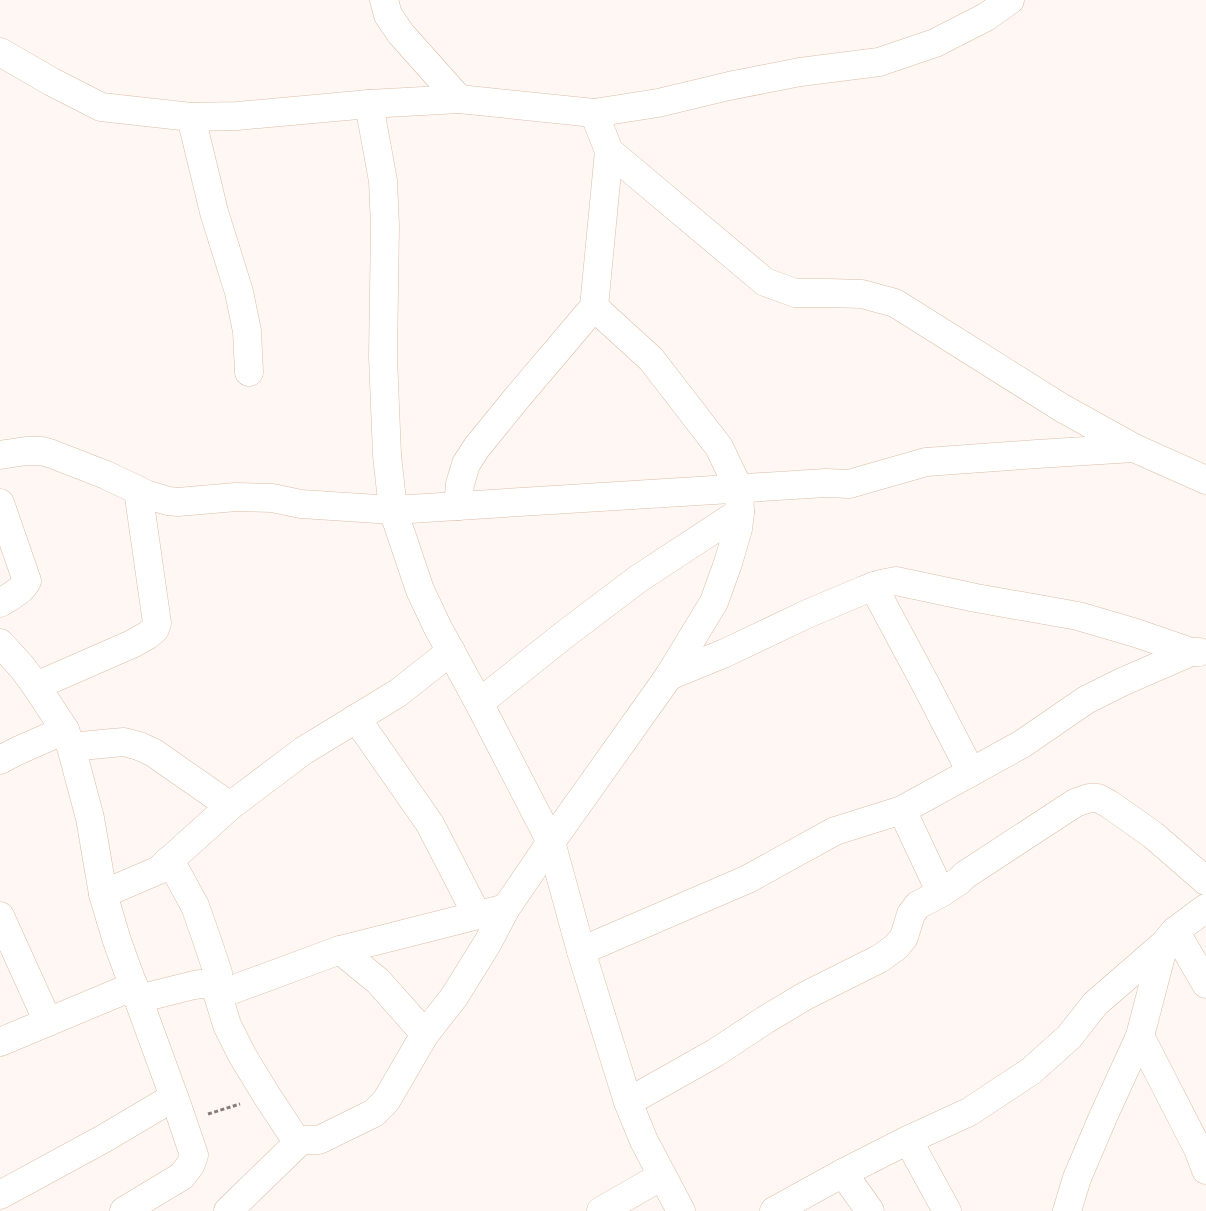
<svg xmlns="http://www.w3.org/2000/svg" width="1206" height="1211" viewBox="0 0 1206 1211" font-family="'Open Sans',sans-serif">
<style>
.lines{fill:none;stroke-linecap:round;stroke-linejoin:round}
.minor-casing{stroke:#dcbea8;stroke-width:29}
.path{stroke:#867d78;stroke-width:3;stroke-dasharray:4 2.5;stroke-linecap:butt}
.minor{stroke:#fff;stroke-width:28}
</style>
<rect width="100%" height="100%" fill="#fef7f3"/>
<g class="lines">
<defs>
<g id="minor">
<path d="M384 0 388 15 401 34 459 99"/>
<path d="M0 52 52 82 101 107 191 117 237 116 369 104 459 99 594 113 658 103 729 86 800 72 879 62 935 43 986 17 1010 0"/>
<path d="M369 104 383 181 385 226 383 357 387 455 393 510 420 590 438 628 479 703 551 842 581 951 628 1102 644 1141 681 1211"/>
<path d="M594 113 609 151 765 282 795 293H829L862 294 895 303 1062 408 1134 448 1206 480"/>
<path d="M191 117 214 212 239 292 247 331 249 372"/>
<path d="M0 455 26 451H42L52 454 106 475 148 495 168 501 178 502 236 497 272 498 301 504 393 510 826 483 849 484 926 462 1037 454 1134 448"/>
<path d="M0 503 27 581C22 591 9 597 0 603"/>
<path d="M458 506 460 484 466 464 477 447 516 399 594 307 609 151"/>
<path d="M873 586 926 685 971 772"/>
<path d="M0 643 22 667 36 686 65 730 71 747 90 818 103 894 117 941 177 1105 194 1155 191 1164 182 1176 124 1211"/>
<path d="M669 676 725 653 807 614 864 590 881 584 896 581 976 598 1078 616 1136 633 1191 652H1199"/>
<path d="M36 686 132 644 148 635 155 629 157 623 138 490"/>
<path d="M479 703 564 635 638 579 740 512"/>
<path d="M356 718 430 824 477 915"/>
<path d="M71 747 112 743 124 742 139 746 154 753 230 806"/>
<path d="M0 760 17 751 65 730"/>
<path d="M902 810 941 893 959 881 965 875 1075 803 1089 798H1098L1109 804 1153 835 1206 881"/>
<path d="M168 861 177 873 195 906 207 940 218 973V995L227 1025 242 1055 267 1096 298 1143"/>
<path d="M103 894 159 870 230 806 303 751 398 693 451 651"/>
<path d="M0 916 48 1022"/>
<path d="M1175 931 1206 984"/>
<path d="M340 950 378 981 425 1034"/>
<path d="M581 951 748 879 835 831 902 810 1022 744 1086 700 1122 682 1191 652"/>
<path d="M218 995 340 950 506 908"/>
<path d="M138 999 194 985 218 982"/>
<path d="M1140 1036 1198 1149 1206 1170"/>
<path d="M0 1042 134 986"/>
<path d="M628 1102 715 1053 765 1020 805 996 879 959 896 947 904 937 911 914 918 905 941 893"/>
<path d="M908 1140 947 1211"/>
<path d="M843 1173 870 1211"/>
<path d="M0 1195 103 1139 174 1097"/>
<path d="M228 1211 298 1143 304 1140H319L374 1113 386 1101 425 1034 454 997 487 944 506 908 551 842 669 676 714 602 728 563 738 529 740 512 739 489 719 447 651 359 594 307"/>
<path d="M601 1211 662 1176"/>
<path d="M774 1211 843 1173 908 1140 969 1112 1031 1071 1069 1037 1095 1004 1164 944 1175 931 1206 908"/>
<path d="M1067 1211 1077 1178 1103 1117 1140 1036 1164 944"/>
</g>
</defs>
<use href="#minor" class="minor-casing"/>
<path class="path" d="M208 1114 240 1104"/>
<use href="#minor" class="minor"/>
</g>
</svg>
